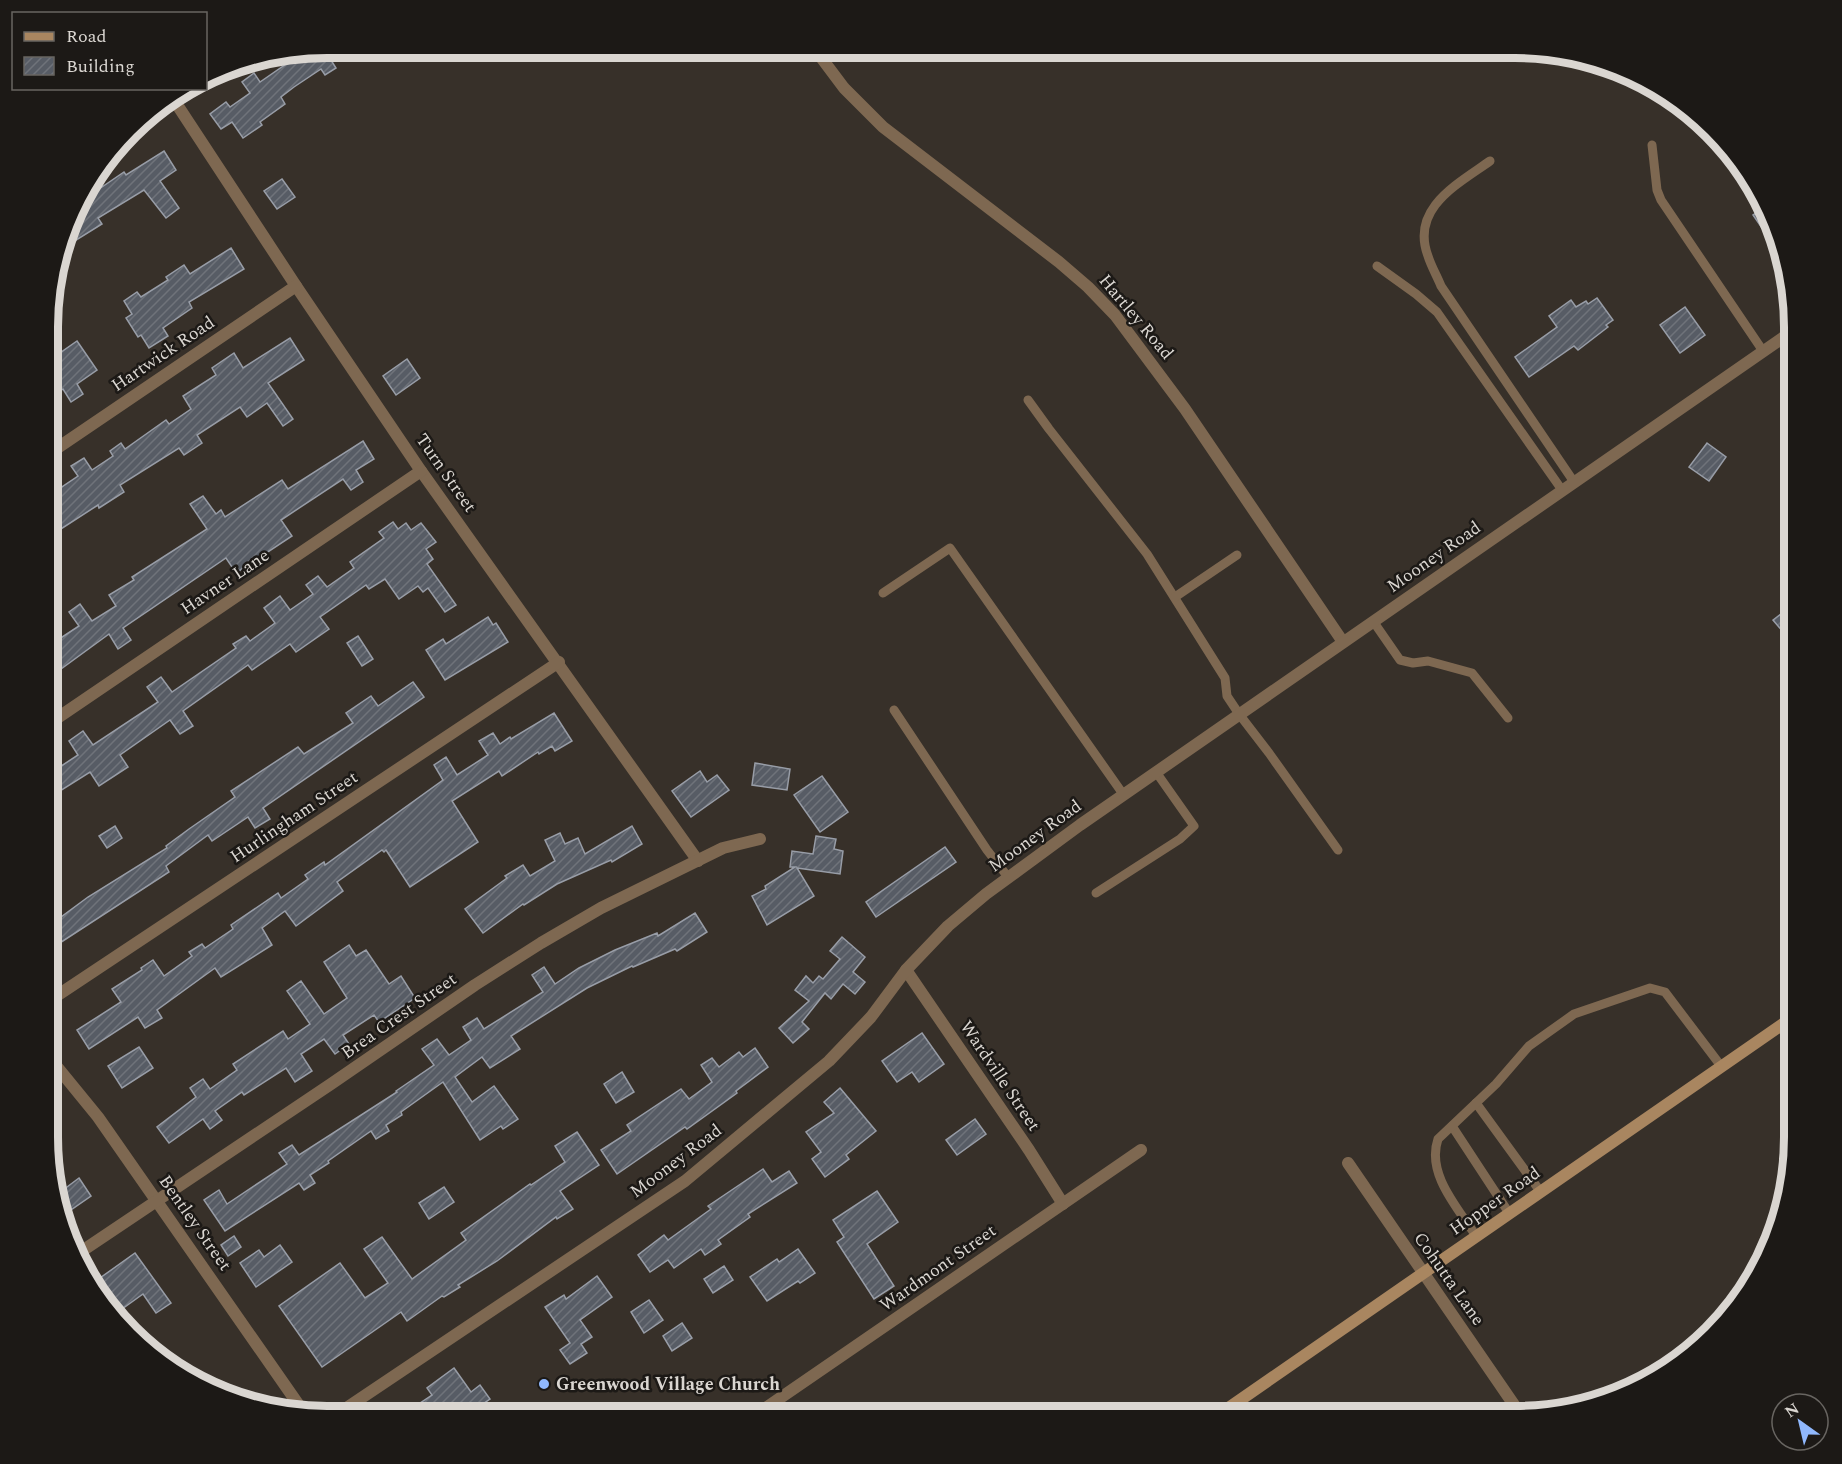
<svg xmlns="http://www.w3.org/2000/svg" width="1842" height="1464" viewBox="0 0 1842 1464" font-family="Spectral,serif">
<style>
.building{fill:url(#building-hatch);stroke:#989da7;stroke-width:1.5}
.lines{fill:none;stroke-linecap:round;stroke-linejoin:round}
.lane{stroke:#7e6851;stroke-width:9}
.street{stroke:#7e6851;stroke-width:12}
.secondary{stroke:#a98660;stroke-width:12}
.poi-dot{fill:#90b8fd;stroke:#1c1916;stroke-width:2}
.labels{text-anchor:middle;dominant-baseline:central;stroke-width:5;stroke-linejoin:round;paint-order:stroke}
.street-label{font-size:18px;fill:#dad6d1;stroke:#1c1916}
.poi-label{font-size:18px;font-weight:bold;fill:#dad6d1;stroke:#1c1916;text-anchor:start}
.rim{fill:none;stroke:#dad6d1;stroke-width:8}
</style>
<defs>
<pattern id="building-hatch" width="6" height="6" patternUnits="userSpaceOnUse" patternTransform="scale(1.5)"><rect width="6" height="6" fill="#575c65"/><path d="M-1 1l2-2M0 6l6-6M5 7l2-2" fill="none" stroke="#6f737a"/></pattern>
</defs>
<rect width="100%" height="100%" fill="#373029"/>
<g class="building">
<path d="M324 49 336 68 325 75 321 69 294 87 281 97 285 104 260 122 262 125 243 138 232 122 221 129 210 114 226 102 230 107 250 93 242 82 254 73 260 82 286 64 281 56Z"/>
<path d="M164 151 176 170 160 181 179 208 166 218 144 190 98 218 102 224 65 247 81 201 88 196 85 188 93 179 99 189 124 172 126 175Z"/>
<path d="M282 179 295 197 277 209 264 191Z"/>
<path d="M1764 208 1773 220V225L1764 231 1753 215Z"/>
<path d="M231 248 244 269 189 302 192 308 163 328 168 336 149 348 141 335 138 337 126 318 132 314 124 301 137 292 141 297 168 280 166 277 184 265 190 274Z"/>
<path d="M1597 298 1613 320 1606 325 1608 327 1578 350 1574 346 1529 377 1515 357 1557 327 1549 316 1571 300 1576 307 1586 301 1588 304Z"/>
<path d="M1685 307 1705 335 1680 353 1660 325Z"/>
<path d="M290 338 304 360 268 383 293 419 283 426 267 403 247 417 240 407 197 435 202 443 184 455 179 448 120 485 124 492 99 508 98 505 50 536V495L78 476 71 466 84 458 92 470 113 456 110 451 121 443 125 449 166 420 169 424 191 409 183 396 216 375 212 368 234 353 243 368Z"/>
<path d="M77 341 97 370 77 384 83 394 71 402 63 389 50 398V360Z"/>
<path d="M407 359 420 378 396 395 383 376Z"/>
<path d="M363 441 374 459 356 470 363 482 351 490 343 479 281 520 292 536 236 573 226 558 123 628 131 640 118 649 109 634 50 677V645L79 626 69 612 80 604 92 621 116 606 109 595 134 580 132 577 207 529 190 504 203 496 216 514 221 510 225 517 282 480 288 489Z"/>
<path d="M1707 443 1726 457 1709 481 1689 467Z"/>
<path d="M393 522 398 529 406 523 411 530 421 523 436 542 426 549 433 559 427 564 456 605 445 612 428 588 423 592 418 586 399 599 385 579 369 589 366 585 320 617 329 629 296 652 290 644 252 670 248 665 183 711 193 726 180 734 170 720 120 755 128 767 99 786 90 772 49 798V774L78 755 69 741 83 731 93 745 158 702 147 687 161 677 172 692 236 648 233 644 246 636 250 641 275 623 264 608 280 596 290 610 313 594 306 585 318 576 327 587 354 568 350 562 384 538 379 532Z"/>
<path d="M1794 604V645L1773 620Z"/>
<path d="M488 617 493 625 496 623 508 642 445 680 426 650 443 639 446 644Z"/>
<path d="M358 636 373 659 362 666 347 643Z"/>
<path d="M413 682 424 697 263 808 270 819 255 828 248 817 212 841 208 835 166 866 169 872 49 950V926L88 897 167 848 166 846 189 829 235 797 231 791 298 747 304 754 353 723 346 713 371 696 378 706Z"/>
<path d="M554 713 572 741 555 751 552 746 539 754 538 752 502 776 499 771 452 801 478 842 410 887 386 850 384 852 382 850 337 882 343 891 296 926 285 911 262 928 272 945 221 977 215 968 157 1010 162 1018 145 1028 138 1017 89 1049 77 1030 121 1002 112 989 142 970 141 968 153 960 164 976 192 956 189 952 202 944 205 948 233 929 231 925 278 893 281 898 308 879 305 875 324 862 325 865 443 780 434 765 446 757 457 775 488 755 479 741 493 733 500 744 510 737 511 739Z"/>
<path d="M755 763 790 769 787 790 752 785Z"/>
<path d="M700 771 707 782 717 775 729 790 691 817 672 791Z"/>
<path d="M822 776 848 812 820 832 794 795Z"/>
<path d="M115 826 122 838 107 848 99 836Z"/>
<path d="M632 826 642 844 612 862 611 860 557 884 524 905 523 904 483 933 465 909 507 878 505 876 523 865 530 876 555 861 545 840 560 833 565 844 578 838 585 854Z"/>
<path d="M816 836 836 839 834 849 843 851 840 874 797 868 814 896 767 925 752 896 766 889 765 886 795 867H790L792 851 813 854Z"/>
<path d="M945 847 956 862 876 917 866 902Z"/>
<path d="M695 913 707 932 677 951 675 949 633 967 632 966 587 988 511 1036 520 1049 490 1068 482 1057 455 1077 472 1102 494 1086 518 1119 503 1129 501 1126 480 1140 443 1082 401 1112 402 1115 386 1125 389 1131 376 1139 371 1131 328 1161 329 1163 310 1175 315 1183 304 1190 299 1183 225 1231 204 1200 219 1190 227 1204 287 1164 279 1153 292 1145 299 1155 397 1092 396 1091 434 1065 422 1049 437 1039 449 1055 471 1040 463 1027 477 1018 484 1029 543 992 532 975 544 967 555 984 579 968 615 950 657 933 658 936Z"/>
<path d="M842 937 865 957 853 972 865 982 855 994 843 984 831 999 825 993 802 1022 809 1029 793 1043 779 1028 809 1001 795 990 806 976 813 983 819 976 823 979 840 959 830 951Z"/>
<path d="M349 945 356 956 366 950 389 984 401 976 415 998 379 1022 374 1015 343 1035 349 1044 335 1054 324 1039 301 1054 312 1071 295 1082 286 1068 244 1095 242 1092 215 1111 222 1120 210 1129 203 1119 169 1143 157 1127 196 1097 190 1088 203 1079 210 1089 237 1070 233 1064 268 1041 283 1031 288 1039 310 1024 287 991 301 981 324 1014 347 998 324 962Z"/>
<path d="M922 1033 944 1064 919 1082 912 1072 897 1082 882 1061Z"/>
<path d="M139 1047 153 1068 122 1088 108 1066Z"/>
<path d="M755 1048 768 1067 736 1091 737 1093 687 1129 685 1127 617 1174 601 1150 631 1131 627 1125 681 1089 689 1099 712 1082 701 1065 712 1058 719 1067 739 1052 743 1057Z"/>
<path d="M622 1072 634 1092 616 1103 604 1084Z"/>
<path d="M840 1088 876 1131 846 1155 849 1159 825 1177 812 1159 821 1152 806 1132 834 1113 824 1102Z"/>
<path d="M975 1119 986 1134 957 1155 946 1140Z"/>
<path d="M577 1132 599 1165 560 1191 573 1209 557 1219 556 1217 497 1261 458 1285 460 1287 444 1297 442 1296 407 1321 401 1312 322 1367 279 1306 340 1263 365 1298 388 1283 364 1249 382 1237 412 1279 466 1240 461 1233 530 1184 531 1185 565 1162 555 1146Z"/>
<path d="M763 1169 772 1182 789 1171 797 1183 748 1214 750 1217 718 1240 721 1244 705 1255 701 1249 674 1268 668 1260 650 1272 638 1255 664 1235 668 1240 711 1209 708 1206Z"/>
<path d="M79 1178 91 1196 65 1214 59 1193Z"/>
<path d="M444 1187 454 1202 429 1219 419 1203Z"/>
<path d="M877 1191 898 1222 867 1244 894 1286 874 1299 837 1242 844 1237 833 1220Z"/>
<path d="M234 1236 241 1247 228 1256 221 1245Z"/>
<path d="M280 1245 292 1262 256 1287 240 1263 259 1250 264 1257Z"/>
<path d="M798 1249 815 1273 800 1283 798 1281 767 1301 750 1277 777 1259 779 1262Z"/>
<path d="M135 1253 171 1303 156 1313 143 1294 122 1309 118 1304 113 1308 100 1291 106 1287 100 1278Z"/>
<path d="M724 1266 733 1280 713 1293 704 1279Z"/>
<path d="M597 1276 612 1297 580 1320 592 1337 581 1344 587 1353 570 1364 560 1350 570 1343 545 1307 564 1295 566 1299Z"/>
<path d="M649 1300 663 1320 644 1333 631 1312Z"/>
<path d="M682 1323 692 1338 672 1351 663 1336Z"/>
<path d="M454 1368 471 1392 480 1385 490 1399 480 1406 487 1416 402 1415 432 1395 427 1388Z"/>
</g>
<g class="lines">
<g class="lane">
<path d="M572 49 584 57 605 48"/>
<path d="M1652 145 1657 190 1661 200 1763 351"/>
<path d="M1490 161C1458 184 1410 208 1428 256 1431 266 1437 276 1441 286L1574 482"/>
<path d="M1377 266 1416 294 1437 312 1562 490"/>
<path d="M1028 400 1049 429 1147 554 1225 678 1227 696 1239 714 1269 753 1338 850"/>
<path d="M883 593 950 548 1123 794"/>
<path d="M1175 597 1237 555"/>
<path d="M1373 621 1400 660 1413 663 1428 661 1472 673 1508 718"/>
<path d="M894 710 987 850 1008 877"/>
<path d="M1096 893 1180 839 1194 826 1156 772"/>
<path d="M1476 1103 1540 1191"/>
<path d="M1452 1126 1509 1213"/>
<path d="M1476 1236C1458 1208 1426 1174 1438 1139L1496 1084 1529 1046 1574 1014 1650 988 1665 992 1721 1066"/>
</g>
<g class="street">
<path d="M814 48 844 88 883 127 1059 262 1088 287 1115 315 1185 409 1343 642"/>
<path d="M174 100 296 286 421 471 698 861"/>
<path d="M50 453 296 286"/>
<path d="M50 723 421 471"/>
<path d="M906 970 1029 1150 1063 1204"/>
<path d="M49 1001 559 662"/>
<path d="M49 1057 98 1117 305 1414"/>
<path d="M1348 1163 1521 1415"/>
<path d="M76 1255 331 1084 475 985 541 943 601 908 723 848 760 839"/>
<path d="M336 1415 685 1181 829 1061 871 1017 906 970 948 926 986 894 1080 825 1794 330"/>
<path d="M754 1416 1141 1150"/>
</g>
<path class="secondary" d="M1217 1416 1793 1017"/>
</g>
<circle class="poi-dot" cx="544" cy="1384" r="6"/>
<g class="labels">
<g class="street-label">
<text transform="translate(1136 317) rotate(50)">Hartley Road</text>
<text transform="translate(163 354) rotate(-34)">Hartwick Road</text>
<text transform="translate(446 473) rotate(55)">Turn Street</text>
<text transform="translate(1434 557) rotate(-35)">Mooney Road</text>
<text transform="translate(225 582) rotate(-34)">Havner Lane</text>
<text transform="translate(294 817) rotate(-34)">Hurlingham Street</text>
<text transform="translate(1035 836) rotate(-36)">Mooney Road</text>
<text transform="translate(399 1016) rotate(-35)">Brea Crest Street</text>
<text transform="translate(1000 1076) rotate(56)">Wardville Street</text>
<text transform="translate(676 1161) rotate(-37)">Mooney Road</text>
<text transform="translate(1495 1201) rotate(-35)">Hopper Road</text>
<text transform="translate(195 1223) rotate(55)">Bentley Street</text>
<text transform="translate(938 1268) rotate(-35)">Wardmont Street</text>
<text transform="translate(1449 1279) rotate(55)">Cohutta Lane</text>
</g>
<g class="poi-label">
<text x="556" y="1384">Greenwood Village Church</text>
</g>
</g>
<path d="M0 0H1842V1464H0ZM327 58H1515A269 269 0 0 1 1784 327V1137A269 269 0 0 1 1515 1406H327A269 269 0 0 1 58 1137V327A269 269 0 0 1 327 58Z" fill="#1c1916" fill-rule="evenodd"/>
<path class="rim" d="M327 58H1515A269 269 0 0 1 1784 327V1137A269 269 0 0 1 1515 1406H327A269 269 0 0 1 58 1137V327A269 269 0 0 1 327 58Z"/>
<rect x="12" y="12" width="195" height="78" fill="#1c1916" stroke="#686561" stroke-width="1.5"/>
<rect x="24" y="32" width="30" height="9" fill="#a98660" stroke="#686561" stroke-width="1.5"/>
<text x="66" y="42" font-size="18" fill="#dad6d1">Road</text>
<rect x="24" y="57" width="30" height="18" fill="url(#building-hatch)" stroke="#686561" stroke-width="1.5"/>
<text x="66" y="72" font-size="18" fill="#dad6d1">Building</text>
<g transform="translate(1800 1422) rotate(326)"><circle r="28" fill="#1c1916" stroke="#686561" stroke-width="1.5"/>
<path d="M0-4.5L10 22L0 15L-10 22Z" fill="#90b8fd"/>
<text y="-9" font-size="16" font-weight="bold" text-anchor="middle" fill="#dad6d1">N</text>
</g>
</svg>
